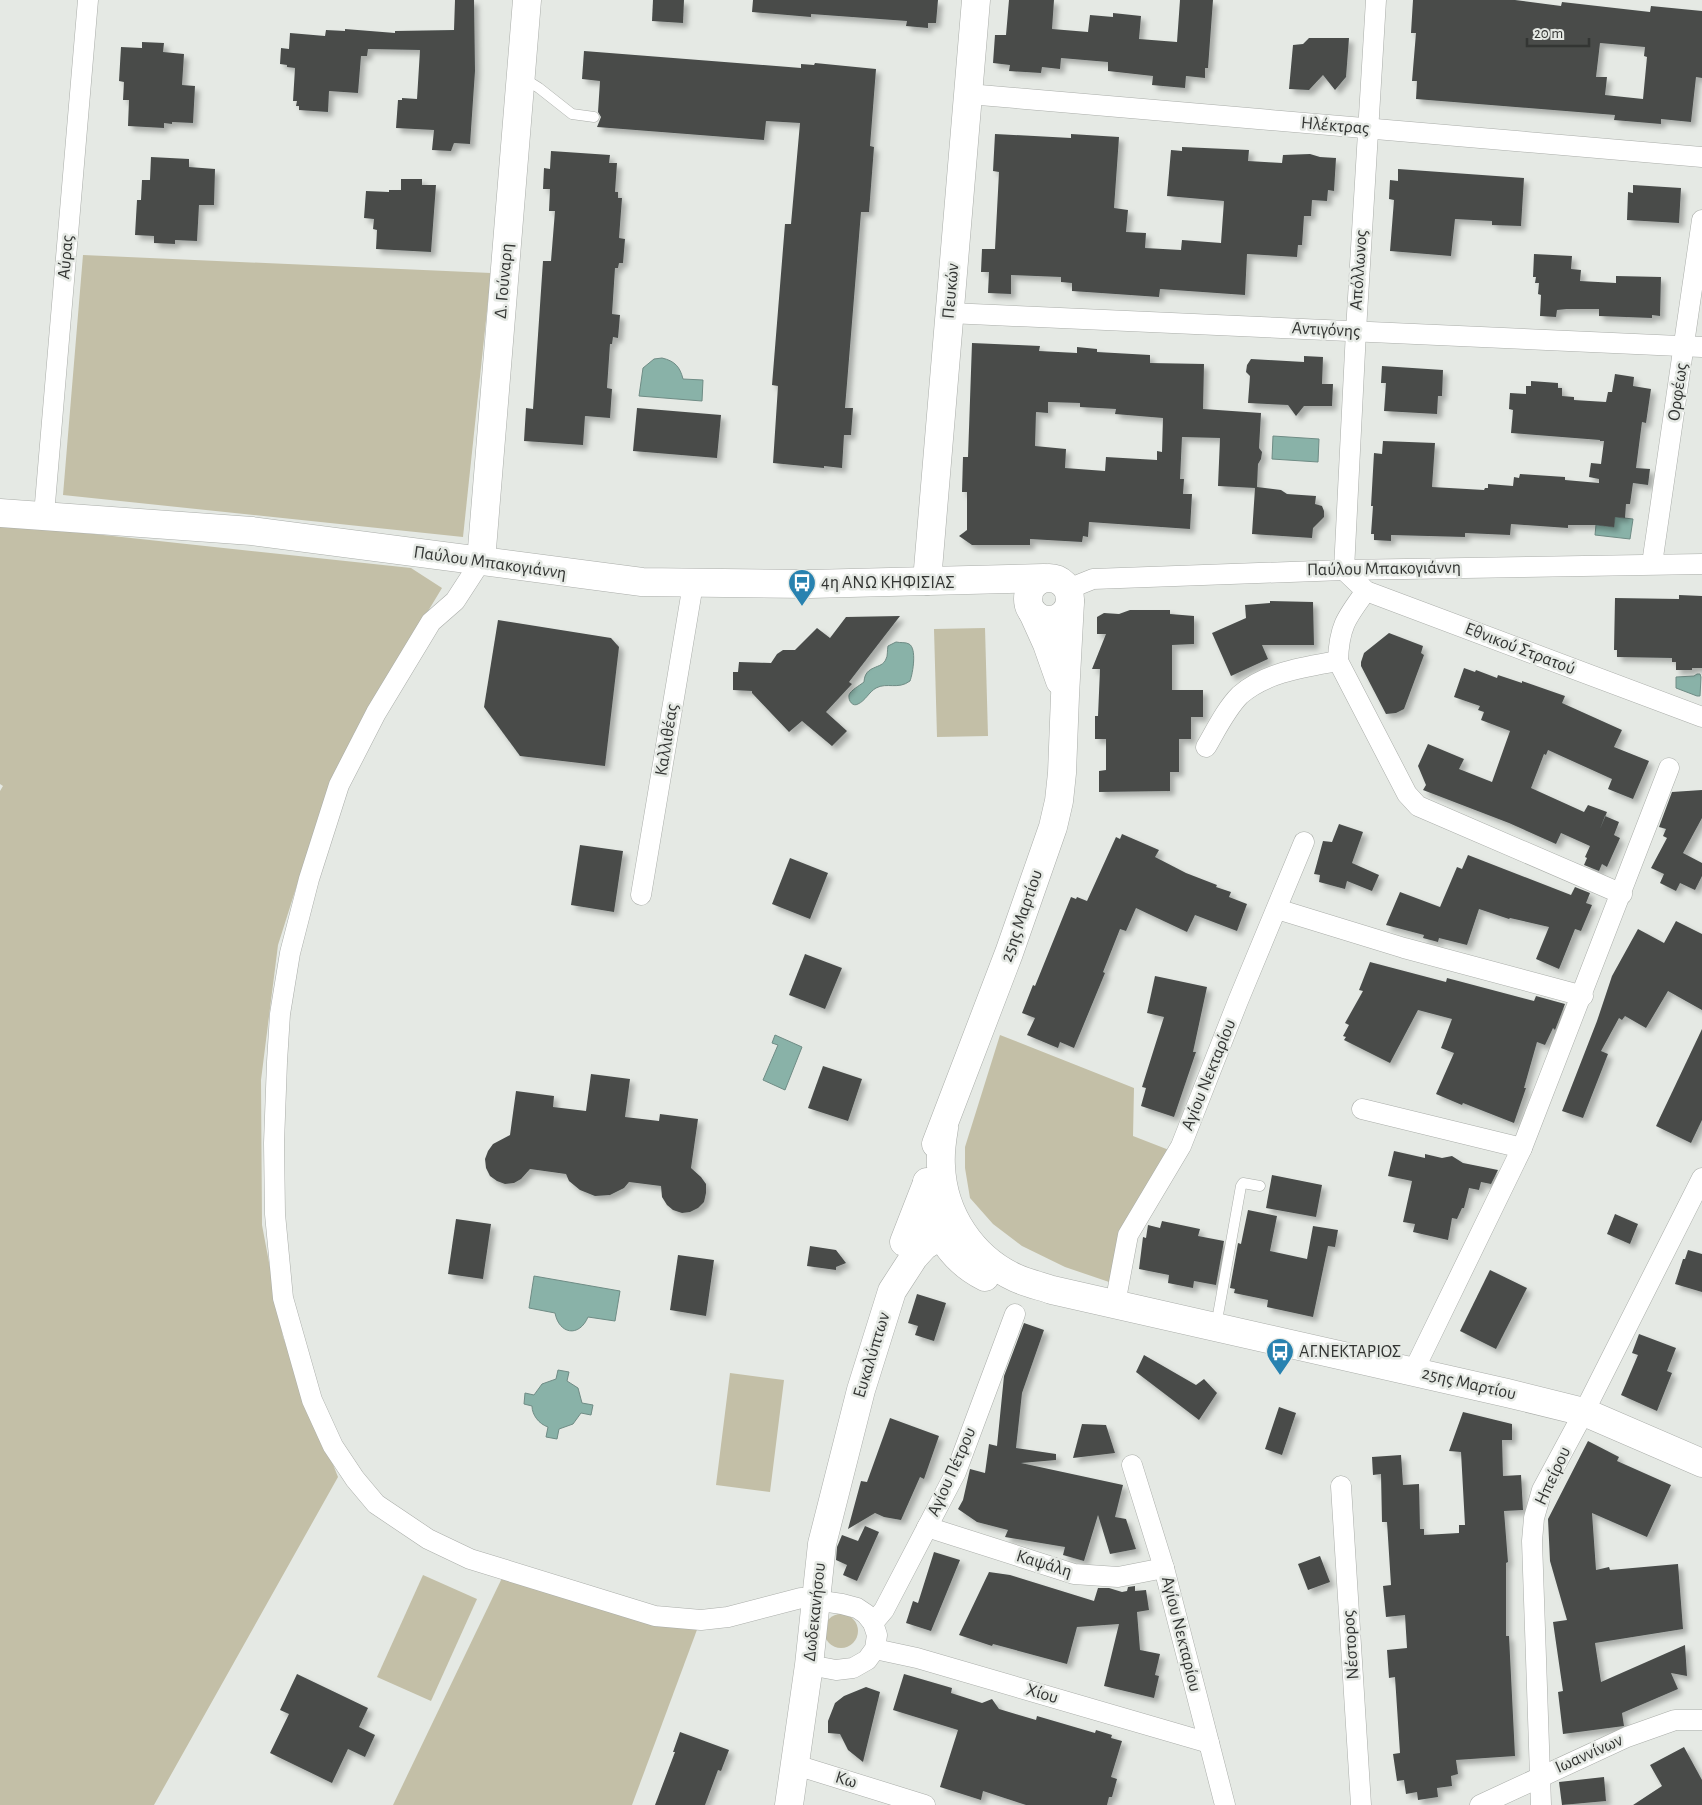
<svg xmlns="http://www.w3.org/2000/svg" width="1702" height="1805" viewBox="0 0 1702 1805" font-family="'Alegreya Sans',sans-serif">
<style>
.green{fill:#c3bfa7}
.water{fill:#89b2a8;stroke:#6f8c85}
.building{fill:#484c4a;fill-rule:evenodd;filter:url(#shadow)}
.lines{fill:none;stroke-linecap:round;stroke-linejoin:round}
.lane-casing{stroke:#aaada9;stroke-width:11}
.street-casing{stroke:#aaada9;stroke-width:21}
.secondary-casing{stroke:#aaada9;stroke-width:29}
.lane{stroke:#fff;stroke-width:10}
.street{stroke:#fff;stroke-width:20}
.secondary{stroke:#fff;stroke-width:28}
.labels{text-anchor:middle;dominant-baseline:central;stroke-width:5;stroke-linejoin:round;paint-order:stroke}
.street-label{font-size:18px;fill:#333533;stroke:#e5e9e4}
.poi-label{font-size:18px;fill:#333533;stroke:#e5e9e4;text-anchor:start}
</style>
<defs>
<filter id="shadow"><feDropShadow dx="4.5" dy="4.5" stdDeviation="2.5" flood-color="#0004"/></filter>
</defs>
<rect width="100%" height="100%" fill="#e5e9e4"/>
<g class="green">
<path d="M83 255 491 273 463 537 63 495Z"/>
<path d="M0 526 94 534 411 568 442 588 378 694 321 809 278 945 261 1080 262 1225 283 1337 338 1477 154 1805H0V791L3 786 0 784Z"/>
<path d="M985 628 988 736 937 737 934 629Z"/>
<path d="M1000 1035 1134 1088 1133 1136 1169 1150 1112 1283 1065 1267 1022 1246 993 1224 970 1198 965 1168V1147Z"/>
<path d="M730 1373 784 1380 770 1492 716 1485Z"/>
<path d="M423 1575 477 1599 431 1701 377 1677Z"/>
<path d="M502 1578 698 1627 632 1805H393Z"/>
<circle cx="841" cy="1631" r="17"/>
</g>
<g class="water">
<path d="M662 358C675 361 680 367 683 379L703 380 702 401 639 396 643 368 654 359Z"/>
<path d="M1273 436 1319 439 1318 462 1272 459Z"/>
<path d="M1615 517 1633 519 1630 539 1595 535 1596 525 1614 527Z"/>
<path d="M896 642C900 643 906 642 909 644 917 648 913 673 910 681 898 690 887 682 876 688 869 692 865 701 858 704 853 707 848 701 849 695 851 690 859 686 864 682 865 664 882 670 886 659 888 656 887 650 888 646Z"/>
<path d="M1697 674H1700L1701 677 1700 696H1697L1676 688V677L1694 676Z"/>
<path d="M775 1035 802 1047 785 1090 763 1080 778 1045 772 1043Z"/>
<path d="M534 1276 620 1291 615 1321 588 1317C579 1338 559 1334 555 1313L529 1308Z"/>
<path d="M558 1370 569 1372 567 1381 578 1388 582 1403 593 1405 591 1415 581 1413 573 1424 559 1429 557 1439 546 1437 548 1427C539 1424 532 1415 532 1406L524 1404 525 1393 534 1395 542 1384 556 1379Z"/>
</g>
<g class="building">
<path d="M455 0H474L475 71 470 144 454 143 451 151 432 150 434 130 396 128 398 100H402V98L417 99 420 50 368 49 367 56H361L358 93 329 91 328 112 299 110V106H296L297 101H293L295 68 287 67V65L280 64 281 48 289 49 290 33 325 36 326 30 345 31V29L395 33V31L454 30Z"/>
<path d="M653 0H684L683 23 652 21Z"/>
<path d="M753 0H938L936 23H928V28L906 26 907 21 811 14V17L752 12Z"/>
<path d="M1009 0H1054L1052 29 1088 32 1090 15 1113 17V13L1141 16 1139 39 1177 42 1180 0H1213L1208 68H1205V78L1186 76 1185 88 1152 85 1153 76 1108 71V62L1061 58 1060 69 1042 67 1041 73 1009 71 1010 65 993 63 995 35H1006Z"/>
<path d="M1413 0H1515L1561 6 1562 2 1650 12 1651 6 1702 11V78L1696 77 1691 122 1661 119V124L1614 120 1615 115 1416 99 1417 81H1412L1416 33H1411ZM1600 43 1645 47 1644 56 1647 57 1643 99 1605 95 1607 77H1596Z"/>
<path d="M1309 38H1349L1346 77 1335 90 1323 75 1309 90 1289 89 1293 45 1303 44Z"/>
<path d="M142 42 164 43 163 52 184 54 182 85 195 86 193 123 172 122V124L164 123V128L128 126 129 100H123L124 82 119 81 121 47 142 48Z"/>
<path d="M584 51 801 68V64L814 65 815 63 876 69 870 146 874 147 869 212H861L845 408H853L851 435H844L842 468 824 466V468L773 463 778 386 772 385 785 224H791L800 123 766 121 764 140 597 127 601 117 598 112 600 81 582 79Z"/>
<path d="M995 134 1071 138V134L1119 137 1114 208 1128 210 1126 232 1146 233 1145 248 1181 250 1182 240 1221 243 1224 201 1167 196 1171 150 1182 151V147L1249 150 1248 161 1282 163 1283 155 1310 154 1320 157 1336 158 1334 191 1328 190 1327 201 1312 200 1311 216H1304L1302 245H1298L1297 257 1247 254 1245 295 1160 289 1159 297 1072 291V283L1061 282V277L1011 275V294L988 293 989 272H981L982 249H995L999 172 993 171Z"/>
<path d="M551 151 610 155 609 163H617L615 192H618V198H622L619 238 625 239 623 263H619L618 268H615L612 314 620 315 618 338 613 337 612 344H610L607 388 612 389 610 418 585 416 583 445 524 441 526 408 533 409 543 261H551L555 211H549L550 189H543L544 168 550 169Z"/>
<path d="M151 157 189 159V167L215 169 214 205H199L197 241 175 240V244L154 243V236L135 235 137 200H141L142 180H150Z"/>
<path d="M1398 169 1524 178 1521 226 1492 225V221L1455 219 1451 256 1390 251 1394 200 1389 199 1390 180 1398 181Z"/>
<path d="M401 179H422V185H436L431 252 376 249 377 230 373 229 374 219 364 218 366 191 389 192V190H401Z"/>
<path d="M1633 185 1681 188 1679 223 1627 220 1628 192 1633 193Z"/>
<path d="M1534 254 1572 256 1571 269 1581 270 1580 281 1616 283V276L1661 277 1660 316 1652 315V318L1599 316V309H1567L1557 310 1556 317 1540 316 1541 295 1538 294 1539 283H1535L1536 277H1533Z"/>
<path d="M972 343 1040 346 1039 351 1077 353V347L1097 349V352L1150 355V363L1204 364 1203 409 1261 413 1259 448 1262 452 1261 459 1258 464 1257 487 1281 490 1287 494 1316 496 1315 504 1322 506 1324 511V517L1313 528 1312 538 1252 534 1255 488 1218 486 1220 438 1182 437 1180 479H1184L1183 494H1192L1190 529 1089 522 1088 537 1083 536 1082 542 1030 539V545H972L959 536 967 530V492H962L963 457H968ZM1048 402 1080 403V407L1116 409 1115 414 1163 418 1162 452 1157 451V460L1106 457 1105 471 1065 468 1066 449 1035 446 1036 412 1048 413Z"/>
<path d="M1304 356 1323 357 1322 384H1333L1332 406H1304L1296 416 1288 405 1248 403 1250 376 1246 372 1247 365 1251 359 1304 362Z"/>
<path d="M1382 366 1443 370 1442 396H1438L1437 414 1384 411 1386 383H1381Z"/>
<path d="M1615 374 1634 377 1633 386 1651 389 1646 423 1642 422 1636 468 1650 469 1648 485 1633 483 1630 504H1626L1625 518 1615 517 1614 527 1596 525H1568V528L1511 524 1510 535 1465 533V537L1391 535V541L1374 540V534H1371L1373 506H1371L1374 453 1382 454 1383 441 1435 443 1432 487 1484 490 1485 488H1488V484L1513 486 1514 477 1519 478 1520 474 1565 477V480L1599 483V479L1589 477 1591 463 1601 464 1604 441H1600V440L1511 433 1513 410 1509 409 1510 393 1526 394V386H1531V381L1558 383V388H1562V396L1574 397V400L1606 402 1608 392H1612Z"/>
<path d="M637 408 721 415 717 458 633 451Z"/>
<path d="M1679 595 1702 596V668H1692V670H1676V662H1672V658L1617 657V650H1614L1615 598 1679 599Z"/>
<path d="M1270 601 1313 602 1314 645H1262L1268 659 1231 676 1212 633 1246 618 1245 605 1270 603Z"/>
<path d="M1130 610H1170V614L1194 616V644L1172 645V690H1203V717H1191V739H1179V772H1170V791L1099 792V771L1106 770V739H1095V716H1098L1100 669H1092L1106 634H1097V617L1104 613 1119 614Z"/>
<path d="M900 616 849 682 852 684 826 712 847 731 832 746 802 721 789 732 752 693V691L733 690V672H738L739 662 771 663 777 654 783 650H795L817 628 830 638 846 617Z"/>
<path d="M498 620 611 638 619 647 605 766 520 756 484 707Z"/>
<path d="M1389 633 1423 646 1421 653 1424 655 1404 709 1396 713 1386 714 1361 666V662L1364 653Z"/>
<path d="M1464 668 1475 672 1476 670 1497 678 1498 675 1522 683V681L1565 696 1562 703 1622 730 1614 747 1649 761 1633 799 1608 789 1612 779 1548 750 1546 755 1544 754 1531 788 1584 812 1588 805 1607 812 1600 829 1605 816 1619 822 1614 835 1620 838 1607 867 1602 864 1599 871 1584 865 1587 858 1585 857 1590 846 1561 833 1556 844 1509 823 1423 790 1426 785 1418 766 1428 744 1464 759 1459 769 1492 782 1510 731 1481 720 1484 712 1478 710 1480 706 1454 697Z"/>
<path d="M1702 790V818L1683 853 1702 863V876L1695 890 1680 883 1676 891 1660 883 1664 874 1651 868 1667 838 1663 836 1666 829 1659 827 1672 792Z"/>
<path d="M1339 824 1363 832 1352 863 1379 875 1372 891 1347 881 1345 889 1319 882 1320 875 1314 874 1323 841 1332 842Z"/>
<path d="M1122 834 1159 850 1155 857 1186 873 1217 885 1216 887 1231 892 1229 897 1247 904 1237 931 1195 915 1187 932 1136 908 1126 931 1120 929 1103 972 1105 973 1074 1048 1060 1042 1058 1048 1027 1035 1035 1018 1022 1013 1033 985 1035 986 1071 897 1076 899 1077 897 1087 901 1116 837 1120 839Z"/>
<path d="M580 845 623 851 614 912 571 905Z"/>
<path d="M1468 855 1571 895 1575 887 1590 893 1586 903 1592 905 1581 931 1575 929 1559 969 1536 959 1549 927 1510 918 1509 919 1479 909 1467 945 1439 938 1438 942 1423 938 1424 935 1386 925 1400 892 1440 907 1457 867 1462 869Z"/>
<path d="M790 858 828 873 810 919 772 904Z"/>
<path d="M1676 921 1702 934V1010L1668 991 1646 1028 1625 1016 1622 1020 1619 1018 1601 1051 1608 1054 1583 1118 1562 1111 1597 1021 1612 976 1638 929 1664 943Z"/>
<path d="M805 954 842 968 825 1009 789 995Z"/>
<path d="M1370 962 1446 982 1447 978 1534 1001 1536 996 1565 1004 1555 1030 1553 1028 1545 1045 1537 1042 1524 1088H1526L1514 1123 1463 1103 1462 1105 1436 1094 1454 1053 1441 1048 1452 1019 1418 1010 1390 1063 1344 1040 1346 1037 1343 1036 1349 1025 1345 1023 1363 991 1359 990Z"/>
<path d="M1155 976 1207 987 1193 1052H1196L1174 1117 1141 1106 1146 1088 1142 1087 1164 1017 1147 1013Z"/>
<path d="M1702 1029V1120L1691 1143 1656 1126Z"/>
<path d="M823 1066 862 1079 848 1121 808 1108Z"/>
<path d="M591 1074 630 1079 625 1117 659 1121 660 1114 698 1119 691 1168 701 1177 706 1184V1193L704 1202 698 1208 690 1212 682 1213 673 1210 667 1205 662 1197 661 1186 629 1182 624 1188 610 1195 595 1196 580 1190 569 1181 566 1174 530 1169 521 1179 514 1183 505 1184 497 1181 490 1176 486 1168 485 1159 488 1151 493 1144 510 1135 516 1091 554 1096 553 1107 586 1111Z"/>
<path d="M1394 1151 1425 1158V1154L1442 1158 1452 1156 1463 1163 1498 1170 1491 1184 1481 1182 1479 1190 1469 1188 1464 1208H1462L1457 1219 1452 1218 1448 1240 1413 1232 1415 1224 1403 1222 1412 1181 1388 1176Z"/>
<path d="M1272 1175 1322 1185 1316 1217 1266 1208Z"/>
<path d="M1248 1210 1277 1216 1270 1251 1307 1259 1313 1226 1338 1230 1335 1247 1328 1246 1313 1317 1267 1307 1268 1300 1234 1293 1235 1289 1230 1288 1238 1243 1241 1244Z"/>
<path d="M1615 1214 1638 1224 1630 1244 1607 1234Z"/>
<path d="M456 1219 491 1224 483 1279 448 1274Z"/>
<path d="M1162 1221 1200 1229 1198 1236 1224 1241 1216 1285 1194 1281 1193 1288 1168 1283 1169 1275 1139 1269 1143 1237 1146 1238 1148 1225 1160 1228Z"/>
<path d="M810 1246 836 1250 846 1263 836 1267V1270L807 1266Z"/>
<path d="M1688 1250 1702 1254V1292L1675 1284 1683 1259H1685Z"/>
<path d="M678 1255 714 1260 706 1316 670 1310Z"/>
<path d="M1490 1270 1527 1288 1496 1349 1460 1331Z"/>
<path d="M917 1294 946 1303 934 1341 915 1335 918 1326 908 1323Z"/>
<path d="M1024 1323 1044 1330 1022 1393 1016 1448 1056 1454V1460L1021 1463 1123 1485 1115 1517 1126 1519 1136 1549 1110 1554 1098 1515 1084 1561 1063 1555 1065 1547 1005 1537 1008 1530 977 1522 958 1509 963 1500 970 1469 985 1473 989 1444 997 1446 1004 1376Z"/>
<path d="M1639 1334 1676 1348 1667 1371 1672 1373 1657 1411 1621 1395 1638 1355 1632 1353Z"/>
<path d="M1144 1355 1196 1385 1204 1379 1217 1393 1199 1420 1136 1372Z"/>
<path d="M1279 1407 1296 1413 1282 1455 1265 1449Z"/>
<path d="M1463 1412 1512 1424V1440H1502L1503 1476 1521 1475 1523 1510 1504 1511 1508 1562 1506 1563V1636H1509L1515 1756 1456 1760 1458 1774 1451 1776 1452 1786 1437 1788 1438 1797 1418 1800 1417 1792 1406 1794 1404 1780 1397 1781 1393 1754 1400 1753 1395 1677 1389 1678 1387 1650 1407 1648 1405 1615 1386 1617 1383 1586 1391 1585 1387 1522H1382L1381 1474 1373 1475 1372 1457 1401 1455 1403 1485 1419 1484 1420 1529H1424V1535L1459 1533V1525H1465L1461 1452 1449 1451Z"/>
<path d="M890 1418 939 1436 924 1479 920 1477 901 1520 884 1517 875 1513 848 1529 861 1481 867 1482Z"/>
<path d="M1082 1424 1106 1425 1115 1453 1073 1458Z"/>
<path d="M1588 1441 1619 1457 1617 1461 1671 1485 1647 1537 1592 1513 1596 1570 1609 1567 1610 1570 1678 1564 1683 1629 1595 1643 1601 1682 1685 1645 1687 1676 1671 1673 1678 1689 1622 1713 1624 1726 1563 1734 1558 1692 1563 1691 1553 1622 1567 1620 1550 1561 1548 1519Z"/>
<path d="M865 1526 879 1532 857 1581 843 1575 847 1565 836 1560 837 1547 842 1535 858 1541Z"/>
<path d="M934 1552 960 1560 931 1631 906 1623 913 1601 918 1603Z"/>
<path d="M1320 1556 1330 1582 1308 1590 1298 1564Z"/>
<path d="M989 1572 1010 1575 1094 1601 1098 1588H1109L1122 1592 1127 1591 1128 1587 1135 1586V1591L1146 1590 1149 1610 1137 1612 1140 1650 1160 1654 1155 1675 1159 1676 1154 1698 1104 1686 1119 1624 1077 1627 1067 1664 993 1644 992 1646 959 1635Z"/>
<path d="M297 1674 368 1708 359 1727 375 1735 365 1757 348 1749 332 1783 270 1753 289 1714 280 1710Z"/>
<path d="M904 1674 952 1688 951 1693 982 1703 992 1699 999 1709 1036 1720 1037 1716 1095 1733 1096 1730 1112 1735 1111 1738 1122 1741 1111 1777 1117 1779 1112 1797H1109L1107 1805H1026L983 1791 981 1800 940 1787 958 1730 893 1710Z"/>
<path d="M866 1687 880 1692 863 1762 848 1750 840 1734 828 1733V1721L835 1703 844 1696Z"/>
<path d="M680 1732 729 1750 721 1771 718 1770 705 1805H655L675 1752H673Z"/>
<path d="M1684 1747 1702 1780V1805H1633L1662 1786 1650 1765Z"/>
<path d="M1604 1777 1606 1801 1562 1805 1559 1782Z"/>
</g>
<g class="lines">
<defs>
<g id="lane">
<path d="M523 78 539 88 572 114 594 117"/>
<path d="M1216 1326 1241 1186 1243 1183 1260 1186"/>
</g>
<g id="street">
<path d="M1376 0 1356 331 1344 570 1366 591 1702 717"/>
<path d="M968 94 1702 157"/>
<path d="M949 313 1702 347"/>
<path d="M44 515 88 0"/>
<path d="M481 561 455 601 431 622 376 713 339 785 309 879 290 953 280 1014 277 1062 274 1143 275 1214 283 1298 312 1400 333 1446 355 1479 376 1504 428 1539 470 1559 655 1616 701 1620 728 1617 801 1598 842 1604 857 1608 866 1614 873 1623 877 1635 875 1649 867 1660 853 1668 836 1670 809 1665"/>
<path d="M1652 564 1702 220"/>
<path d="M1068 589 1093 579 1344 570 1702 564"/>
<path d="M1366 591C1346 618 1339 627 1338 661L1407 794 1418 806 1622 894"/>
<path d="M1206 747C1216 730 1226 709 1240 695 1266 672 1305 667 1338 661"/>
<path d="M641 895 693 584"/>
<path d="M1277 909 1404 948 1583 996"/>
<path d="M1362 1109 1522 1148"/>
<path d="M1115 1304 1128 1235 1181 1146 1238 1001 1304 842"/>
<path d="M1413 1372 1522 1148 1669 768"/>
<path d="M1132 1465 1164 1568 1225 1805"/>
<path d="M1341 1486 1361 1805"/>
<path d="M927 1527 1074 1574 1118 1577 1164 1568"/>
<path d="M873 1623 884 1610 956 1472 1015 1314"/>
<path d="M875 1649 917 1658 1209 1743"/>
<path d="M796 1765 925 1805"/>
<path d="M1480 1805 1627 1737 1675 1720H1702"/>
<path d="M1541 1805 1532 1541 1534 1518 1542 1490 1584 1412 1702 1178"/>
</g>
<g id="secondary">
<path d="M0 513 252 531 642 582 810 584 1044 578"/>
<path d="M481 561 527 0"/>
<circle cx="1049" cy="599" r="21"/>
<path d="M927 581 976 0"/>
<path d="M1033 613 1047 644 1060 681"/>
<path d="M944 1128C942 1140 940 1153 941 1166 943 1214 972 1258 1016 1278 1027 1283 1040 1286 1052 1290L1507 1393 1584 1412 1702 1463"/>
<path d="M936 1144 1009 953 1053 827 1059 801 1062 773 1065 696 1070 602"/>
<path d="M927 1182C927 1222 949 1259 985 1277"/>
<path d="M904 1242 927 1183"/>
<path d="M789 1805 809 1665 822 1544 861 1390 892 1291 914 1257 924 1246 955 1226"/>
</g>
</defs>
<use href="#lane" class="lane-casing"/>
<use href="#street" class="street-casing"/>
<use href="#secondary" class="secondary-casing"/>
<use href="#lane" class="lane"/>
<use href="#street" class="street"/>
<use href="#secondary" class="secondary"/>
</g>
<defs>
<symbol id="bus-pin" viewBox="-11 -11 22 30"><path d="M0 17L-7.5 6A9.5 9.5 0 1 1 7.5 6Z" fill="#2882b0" stroke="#e5e9e4"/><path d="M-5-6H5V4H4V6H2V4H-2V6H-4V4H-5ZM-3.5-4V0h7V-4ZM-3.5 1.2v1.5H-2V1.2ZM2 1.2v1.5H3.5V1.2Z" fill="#fff"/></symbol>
</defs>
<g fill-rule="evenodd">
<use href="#bus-pin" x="786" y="567" width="32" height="43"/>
<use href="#bus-pin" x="1264" y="1336" width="32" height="43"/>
</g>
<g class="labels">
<g class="street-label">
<text transform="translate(1335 126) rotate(5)">Ηλέκτρας</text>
<text transform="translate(66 257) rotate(-85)">Αύρας</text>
<text transform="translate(1359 270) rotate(-86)">Απόλλωνος</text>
<text transform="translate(504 281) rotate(-85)">Δ. Γούναρη</text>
<text transform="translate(951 291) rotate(-85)">Πευκών</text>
<text transform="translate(1326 330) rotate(3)">Αντιγόνης</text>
<text transform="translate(1678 392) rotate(-82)">Ορφέως</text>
<text transform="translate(490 563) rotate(8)">Παύλου Μπακογιάννη</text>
<text transform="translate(1384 569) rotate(-1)">Παύλου Μπακογιάννη</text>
<text transform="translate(1520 649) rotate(21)">Εθνικού Στρατού</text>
<text transform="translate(667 740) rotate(-81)">Καλλιθέας</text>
<text transform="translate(1022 916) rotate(-71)">25ης Μαρτίου</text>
<text transform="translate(1209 1075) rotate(-68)">Αγίου Νεκταρίου</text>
<text transform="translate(872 1355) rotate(-73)">Ευκαλύπτων</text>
<text transform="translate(1469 1384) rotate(13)">25ης Μαρτίου</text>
<text transform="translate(952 1472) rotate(-66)">Αγίου Πέτρου</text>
<text transform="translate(1553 1476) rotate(-65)">Ηπείρου</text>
<text transform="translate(1044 1564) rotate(17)">Καψάλη</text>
<text transform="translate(815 1612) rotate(-84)">Δωδεκανήσου</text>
<text transform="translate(1181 1634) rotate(76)">Αγίου Νεκταρίου</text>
<text transform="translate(1351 1645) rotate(-94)">Νέστορος</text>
<text transform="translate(1042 1694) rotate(16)">Χίου</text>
<text transform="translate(1589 1754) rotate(-24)">Ιωαννίνων</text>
<text transform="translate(846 1780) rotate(17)">Κω</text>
</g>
<g class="poi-label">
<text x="821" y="583">4η ΑΝΩ ΚΗΦΙΣΙΑΣ</text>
<text x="1299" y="1352">ΑΓ.ΝΕΚΤΑΡΙΟΣ</text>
</g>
</g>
<path d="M1527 38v8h62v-8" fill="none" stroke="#333533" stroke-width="2.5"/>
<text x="1534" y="38" font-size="15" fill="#333533" stroke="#e5e9e4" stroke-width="4" paint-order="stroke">20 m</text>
</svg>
